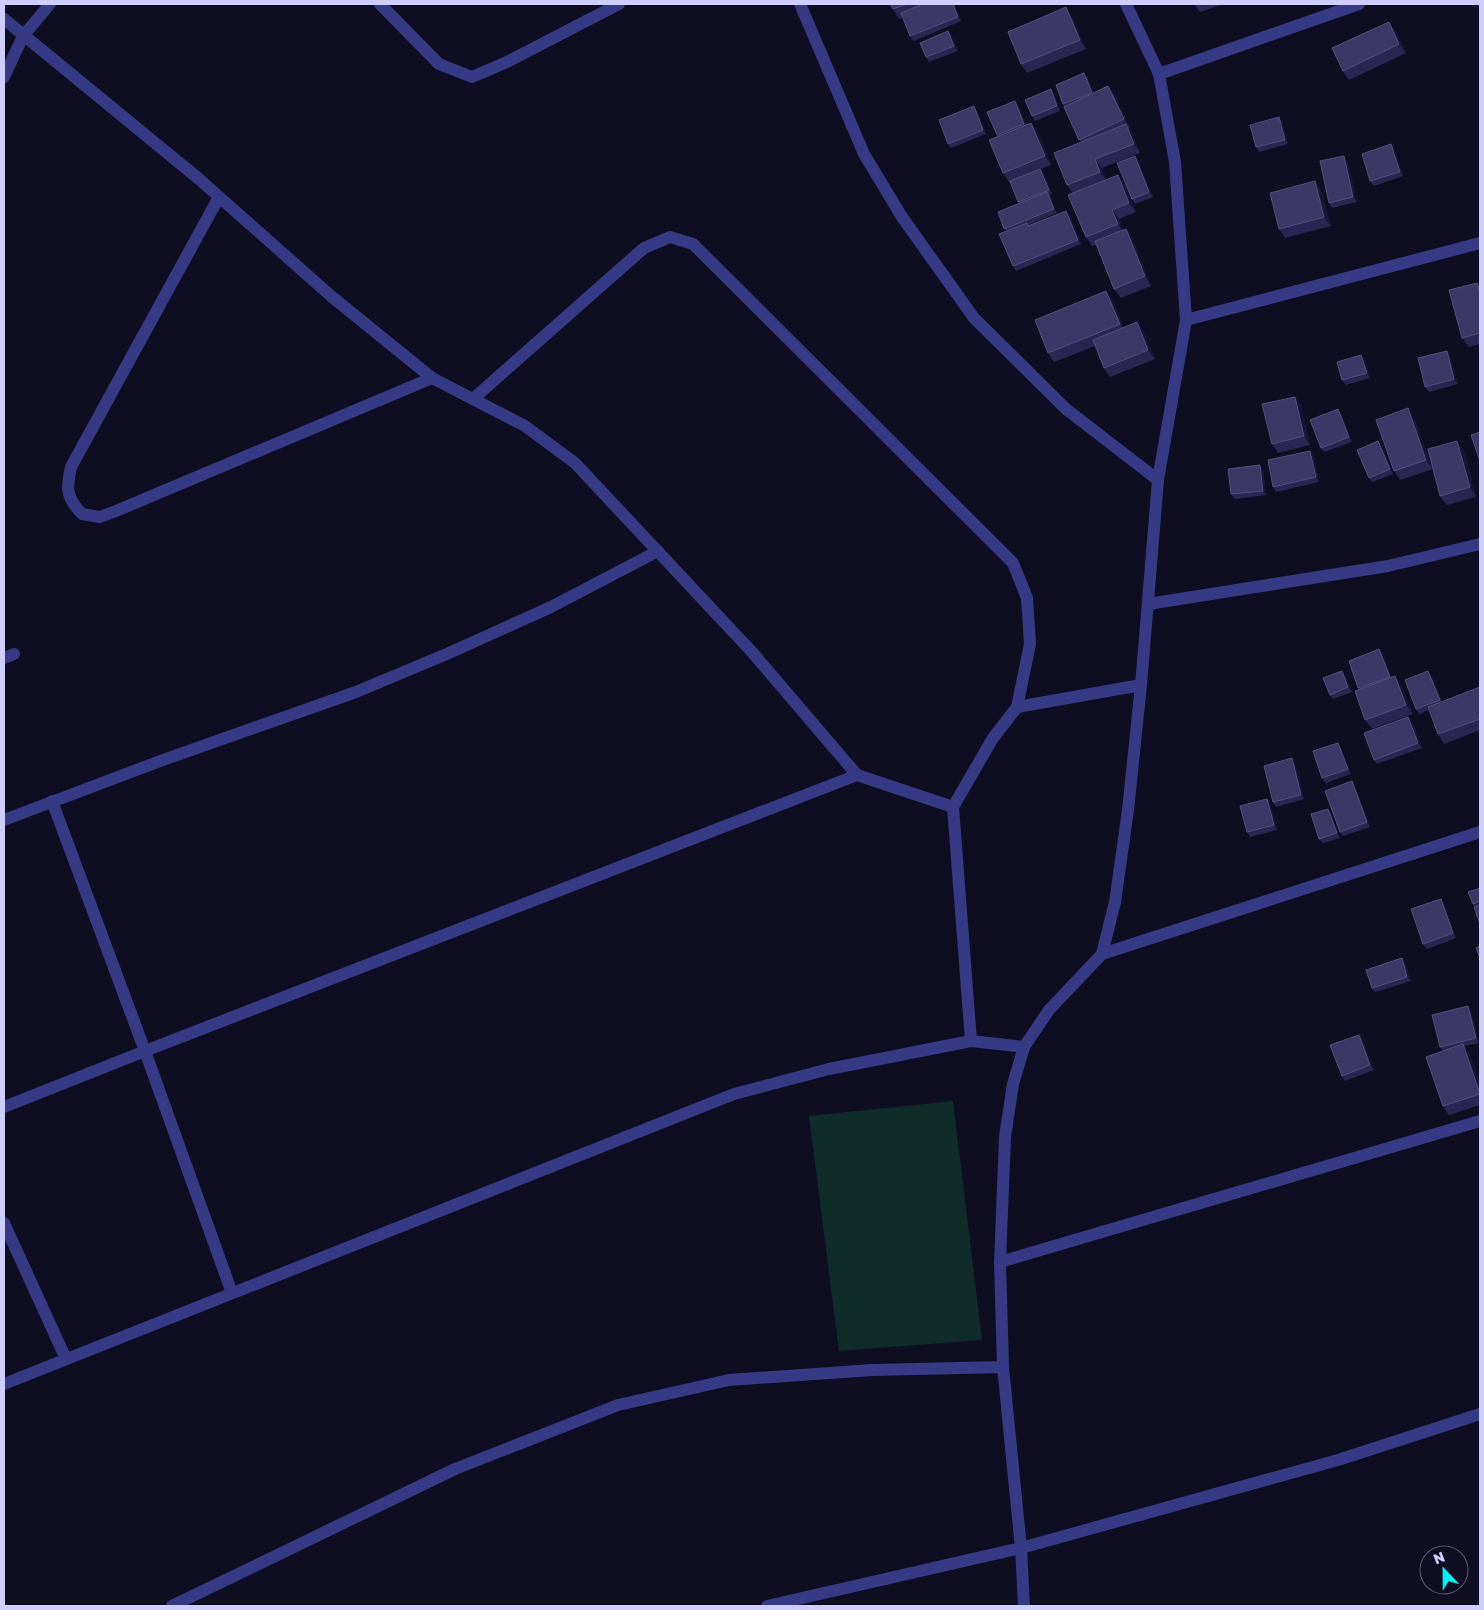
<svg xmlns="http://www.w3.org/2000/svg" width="1484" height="1610" viewBox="0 0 1484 1610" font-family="'Golos Text',sans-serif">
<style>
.green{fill:#102c29}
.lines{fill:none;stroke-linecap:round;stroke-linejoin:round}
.minor{stroke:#363983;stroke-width:12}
.wall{fill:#2a2551}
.shaded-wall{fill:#181436}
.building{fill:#3c3764;stroke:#534f7c}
</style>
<rect width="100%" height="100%" fill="#0f0d22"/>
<path class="green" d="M953 1101 982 1340 839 1351 809 1116Z"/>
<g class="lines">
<g class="minor">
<path d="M380 4 439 64 472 77 507 62 619 4"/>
<path d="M800 4 864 154 902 217 974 318 1066 409 1158 480"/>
<path d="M4 19 199 179 331 296 432 378 525 426 575 463 752 652 857 775 953 807 971 1041"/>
<path d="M1159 74 1359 4"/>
<path d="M4 77 23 36 50 4"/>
<path d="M219 197 71 467C66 489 66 497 82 514L100 517 116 511 432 378"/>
<path d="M1186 320 1480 243"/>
<path d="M473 399 644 248 670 237 693 244 1013 563 1027 598 1030 644 1017 707 993 738 953 807"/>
<path d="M1148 604 1388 566 1480 544"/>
<path d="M4 658 14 654"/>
<path d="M1017 707 1141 685"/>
<path d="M52 801 145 1051 232 1293"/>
<path d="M4 820 163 760 356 692 449 653 551 607 658 551"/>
<path d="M1102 954 1480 832"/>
<path d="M4 1107 145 1051 857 775"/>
<path d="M4 1223 66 1359"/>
<path d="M1000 1262 1480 1121"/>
<path d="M4 1384 734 1094 829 1069 971 1041 1024 1047"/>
<path d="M172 1606 455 1469 618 1405 729 1380 872 1370 1003 1367"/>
<path d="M767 1606 1021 1548 1338 1460 1480 1414"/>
<path d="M1024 1606 1021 1548 1003 1367 1000 1262 1005 1137 1013 1084 1024 1047 1049 1010 1102 954 1115 902 1128 810 1141 685 1158 480 1186 320 1175 162 1159 74 1126 4"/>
</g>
</g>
<g class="wall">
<path d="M890 4H954L961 21 914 41 910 36 903 17 899 19Z"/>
<path d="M1194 4H1224L1200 12Z"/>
<path d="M1072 17 1086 49 1027 73 1021 64Z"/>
<path d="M948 31 952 36 958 51 929 62 926 57Z"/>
<path d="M1396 31 1406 53 1349 80 1343 71Z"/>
<path d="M1084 73 1087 78 1094 93 1108 86 1115 95 1130 128 1129 129 1132 133 1140 153 1102 168 1106 179 1124 184 1136 212 1119 219 1123 230 1126 229 1132 238 1151 286 1121 298 1114 289 1096 245 1092 246 1086 237 1072 193 1067 185 1081 142 1063 104Z"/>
<path d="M1054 94 1060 111 1035 121 1032 116Z"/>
<path d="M1018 105 1026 125 1031 123 1038 132 1051 165 1041 169 1044 174 1052 194 1050 195 1057 213 1028 225 1029 226 1070 215 1081 244 1016 271 1013 266 1006 231 1004 229 1019 204 1010 182H1009L1003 173 998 137 997 135Z"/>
<path d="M977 111 986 134 951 148 948 144Z"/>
<path d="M1282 122 1288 144 1259 152 1256 147Z"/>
<path d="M1391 144 1394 148 1403 176 1374 186 1370 181Z"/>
<path d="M1138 160 1153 197 1135 204 1132 199Z"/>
<path d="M1347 161 1357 202 1332 208 1329 203Z"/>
<path d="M1315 181 1321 190 1331 226 1285 238 1279 229Z"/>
<path d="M1477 283 1480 287V344L1469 347 1462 338Z"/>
<path d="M1113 301 1124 328 1137 322 1143 331 1155 359 1110 377 1104 368 1095 346 1054 362 1048 353Z"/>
<path d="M1361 355 1365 360 1370 378 1346 385 1342 380Z"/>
<path d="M1450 355 1458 384 1429 392 1425 387Z"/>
<path d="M1295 397 1301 406 1310 445 1278 453 1272 444Z"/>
<path d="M1341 414 1352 442 1324 452 1321 448Z"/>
<path d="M1414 418 1433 469 1400 480 1394 471Z"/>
<path d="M1382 446 1393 474 1372 482 1369 478Z"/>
<path d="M1464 450 1476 497 1447 505 1440 496Z"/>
<path d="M1314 456 1319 482 1276 492 1273 487Z"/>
<path d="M1260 465 1263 470 1266 495 1235 499 1231 494Z"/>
<path d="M1379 649 1383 654 1391 677 1401 685 1413 714 1372 729 1365 720 1358 688Z"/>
<path d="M1345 675 1352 692 1333 699 1330 695Z"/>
<path d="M1432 676 1442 702 1480 687V730L1444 744 1438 734 1429 710 1419 714 1416 709Z"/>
<path d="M1408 717 1412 721 1422 748 1377 764 1374 760Z"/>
<path d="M1341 748 1351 774 1326 783 1322 778Z"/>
<path d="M1292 758 1295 763 1304 799 1276 807 1273 802Z"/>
<path d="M1352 781 1355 786 1370 827 1343 836 1340 832Z"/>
<path d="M1267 799 1270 803 1277 830 1250 837 1247 832Z"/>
<path d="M1331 813 1340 838 1323 843 1319 839Z"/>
<path d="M1480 888V924L1475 907 1473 904Z"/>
<path d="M1441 899 1444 903 1456 938 1427 949 1423 944Z"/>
<path d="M1402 958 1405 963 1411 981 1375 992 1372 988Z"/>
<path d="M1468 1006 1471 1011 1479 1043 1464 1046 1469 1053 1480 1084V1105L1449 1115 1443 1106V1051L1440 1047Z"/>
<path d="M1359 1035 1362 1039 1374 1070 1345 1081 1342 1076Z"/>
</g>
<g class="shaded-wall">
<path d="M953 4H954L961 21 958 17Z"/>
<path d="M1066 7 1072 17 1086 49 1080 40Z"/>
<path d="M1389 22 1396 31 1406 53 1399 44Z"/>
<path d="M948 31 952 36 958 51 954 46Z"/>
<path d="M1084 73 1087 78 1095 97 1092 93Z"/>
<path d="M1108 86 1115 95 1130 128 1124 119Z"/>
<path d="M1051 89 1054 94 1060 111 1057 106Z"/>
<path d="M1015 101 1018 105 1027 128 1024 124Z"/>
<path d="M974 106 977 111 986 134 983 130Z"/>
<path d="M1279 117 1282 122 1288 144 1285 140Z"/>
<path d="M1031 123 1038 132 1051 165 1045 156Z"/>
<path d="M1126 124 1132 133 1140 153 1134 144Z"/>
<path d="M1391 144 1394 148 1403 176 1400 172Z"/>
<path d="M1135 156 1138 160 1153 197 1149 192Z"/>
<path d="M1344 156 1347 161 1357 202 1353 197Z"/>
<path d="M1095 159 1102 168 1107 181 1100 172Z"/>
<path d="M1040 169 1044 174 1052 194 1049 190Z"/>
<path d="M1118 175 1124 184 1136 212 1129 203Z"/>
<path d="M1315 181 1321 190 1331 226 1324 217Z"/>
<path d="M1047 192 1051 197 1057 213 1054 209Z"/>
<path d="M1112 210 1119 219 1124 233 1118 224Z"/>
<path d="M1066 211 1070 215 1081 244 1078 240Z"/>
<path d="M1126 229 1132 238 1151 286 1145 276Z"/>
<path d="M1106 291 1113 301 1126 334 1120 324Z"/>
<path d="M1137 322 1143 331 1155 359 1148 350Z"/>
<path d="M1447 351 1450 355 1458 384 1454 379Z"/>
<path d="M1361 355 1365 360 1370 378 1367 373Z"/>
<path d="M1295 397 1301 406 1310 445 1304 436Z"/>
<path d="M1408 408 1414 418 1433 469 1426 460Z"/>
<path d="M1338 409 1341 414 1352 442 1349 437Z"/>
<path d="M1378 441 1382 446 1393 474 1390 469Z"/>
<path d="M1457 441 1464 450 1476 497 1470 487Z"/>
<path d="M1310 451 1314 456 1319 482 1316 477Z"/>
<path d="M1260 465 1263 470 1266 495 1263 491Z"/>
<path d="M1379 649 1383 654 1393 681 1390 677Z"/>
<path d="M1342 671 1345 675 1352 692 1348 687Z"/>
<path d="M1428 671 1432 676 1443 705 1440 700Z"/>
<path d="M1395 676 1401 685 1413 714 1406 705Z"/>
<path d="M1408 717 1412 721 1422 748 1418 743Z"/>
<path d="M1338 743 1341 748 1351 774 1348 769Z"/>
<path d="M1292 758 1295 763 1304 799 1301 795Z"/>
<path d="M1352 781 1355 786 1370 827 1367 822Z"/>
<path d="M1267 799 1270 803 1277 830 1274 825Z"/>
<path d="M1328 809 1331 813 1340 838 1337 833Z"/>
<path d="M1441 899 1444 903 1456 938 1453 933Z"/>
<path d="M1402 958 1405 963 1411 981 1407 977Z"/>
<path d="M1468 1006 1471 1011 1479 1043 1476 1038Z"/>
<path d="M1359 1035 1362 1039 1374 1070 1370 1065Z"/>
<path d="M1463 1044 1469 1053 1480 1084V1094Z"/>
</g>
<g class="building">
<path d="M890 4H907L893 9Z"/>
<path d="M923 4H953L958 17 910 36 901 13Z"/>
<path d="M1066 7 1080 40 1021 64 1008 32Z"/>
<path d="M1389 22 1399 44 1343 71 1332 48Z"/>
<path d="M948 31 954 46 926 57 920 43Z"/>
<path d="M1084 73 1092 93 1063 104 1056 85Z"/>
<path d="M1108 86 1124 119 1079 140 1064 107Z"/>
<path d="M1051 89 1057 106 1032 116 1025 100Z"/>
<path d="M1015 101 1024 124 997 135 987 112Z"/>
<path d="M974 106 983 130 948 144 939 120Z"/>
<path d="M1279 117 1285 140 1256 147 1250 125Z"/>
<path d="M1031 123 1045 156 1003 173 989 140Z"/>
<path d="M1126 124 1134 144 1095 159 1100 172 1067 185 1054 153Z"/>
<path d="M1391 144 1400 172 1370 181 1362 154Z"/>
<path d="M1135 156 1149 192 1132 199 1117 163Z"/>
<path d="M1344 156 1353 197 1329 203 1320 161Z"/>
<path d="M1040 169 1049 190 1018 202 1010 181Z"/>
<path d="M1118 175 1129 203 1112 210 1118 224 1086 237 1068 195Z"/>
<path d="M1315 181 1324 217 1279 229 1270 193Z"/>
<path d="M1047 192 1054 209 1004 229 998 212Z"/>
<path d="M1066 211 1078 240 1013 266 999 234 1027 223 1028 226Z"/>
<path d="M1126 229 1145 276 1114 289 1095 241Z"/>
<path d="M1477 283 1480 294V333L1462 338 1449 290Z"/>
<path d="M1106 291 1120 324 1048 353 1035 320Z"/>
<path d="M1137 322 1148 350 1104 368 1093 340Z"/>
<path d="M1447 351 1454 379 1425 387 1418 358Z"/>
<path d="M1361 355 1367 373 1342 380 1337 362Z"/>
<path d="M1295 397 1304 436 1272 444 1262 404Z"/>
<path d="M1408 408 1426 460 1394 471 1376 420Z"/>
<path d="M1338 409 1349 437 1321 448 1310 420Z"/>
<path d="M1480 432V461L1471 435Z"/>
<path d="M1378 441 1390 469 1369 478 1357 450Z"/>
<path d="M1457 441 1470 487 1440 496 1428 449Z"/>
<path d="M1310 451 1316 477 1273 487 1268 460Z"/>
<path d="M1260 465 1263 491 1231 494 1228 469Z"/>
<path d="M1379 649 1390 677 1358 688 1349 661Z"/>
<path d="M1342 671 1348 687 1330 695 1323 678Z"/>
<path d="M1428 671 1440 700 1416 709 1405 680Z"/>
<path d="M1395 676 1406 705 1365 720 1355 691Z"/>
<path d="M1480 687V719L1438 734 1428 707Z"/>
<path d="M1408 717 1418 743 1374 760 1364 733Z"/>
<path d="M1338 743 1348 769 1322 778 1313 751Z"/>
<path d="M1292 758 1301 795 1273 802 1264 766Z"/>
<path d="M1352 781 1367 822 1340 832 1325 791Z"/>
<path d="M1267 799 1274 825 1247 832 1240 806Z"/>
<path d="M1328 809 1337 833 1319 839 1311 814Z"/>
<path d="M1480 888V901L1473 904 1468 892Z"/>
<path d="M1441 899 1453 933 1423 944 1411 909Z"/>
<path d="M1480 905V924L1474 907Z"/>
<path d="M1480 946V958L1476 948Z"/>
<path d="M1402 958 1407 977 1372 988 1366 970Z"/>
<path d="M1468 1006 1476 1038 1440 1047 1432 1015Z"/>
<path d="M1359 1035 1370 1065 1342 1076 1330 1045Z"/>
<path d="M1463 1044 1480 1094 1443 1106 1426 1057Z"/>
</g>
<rect width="1484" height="1610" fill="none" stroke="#d0ceff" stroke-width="10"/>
<g transform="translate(1444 1570) rotate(338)"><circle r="24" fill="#0f0d22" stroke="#5c5a7a"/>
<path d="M0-4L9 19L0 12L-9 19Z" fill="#00f3f9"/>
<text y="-8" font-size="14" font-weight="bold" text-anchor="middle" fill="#d0ceff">N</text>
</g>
</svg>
